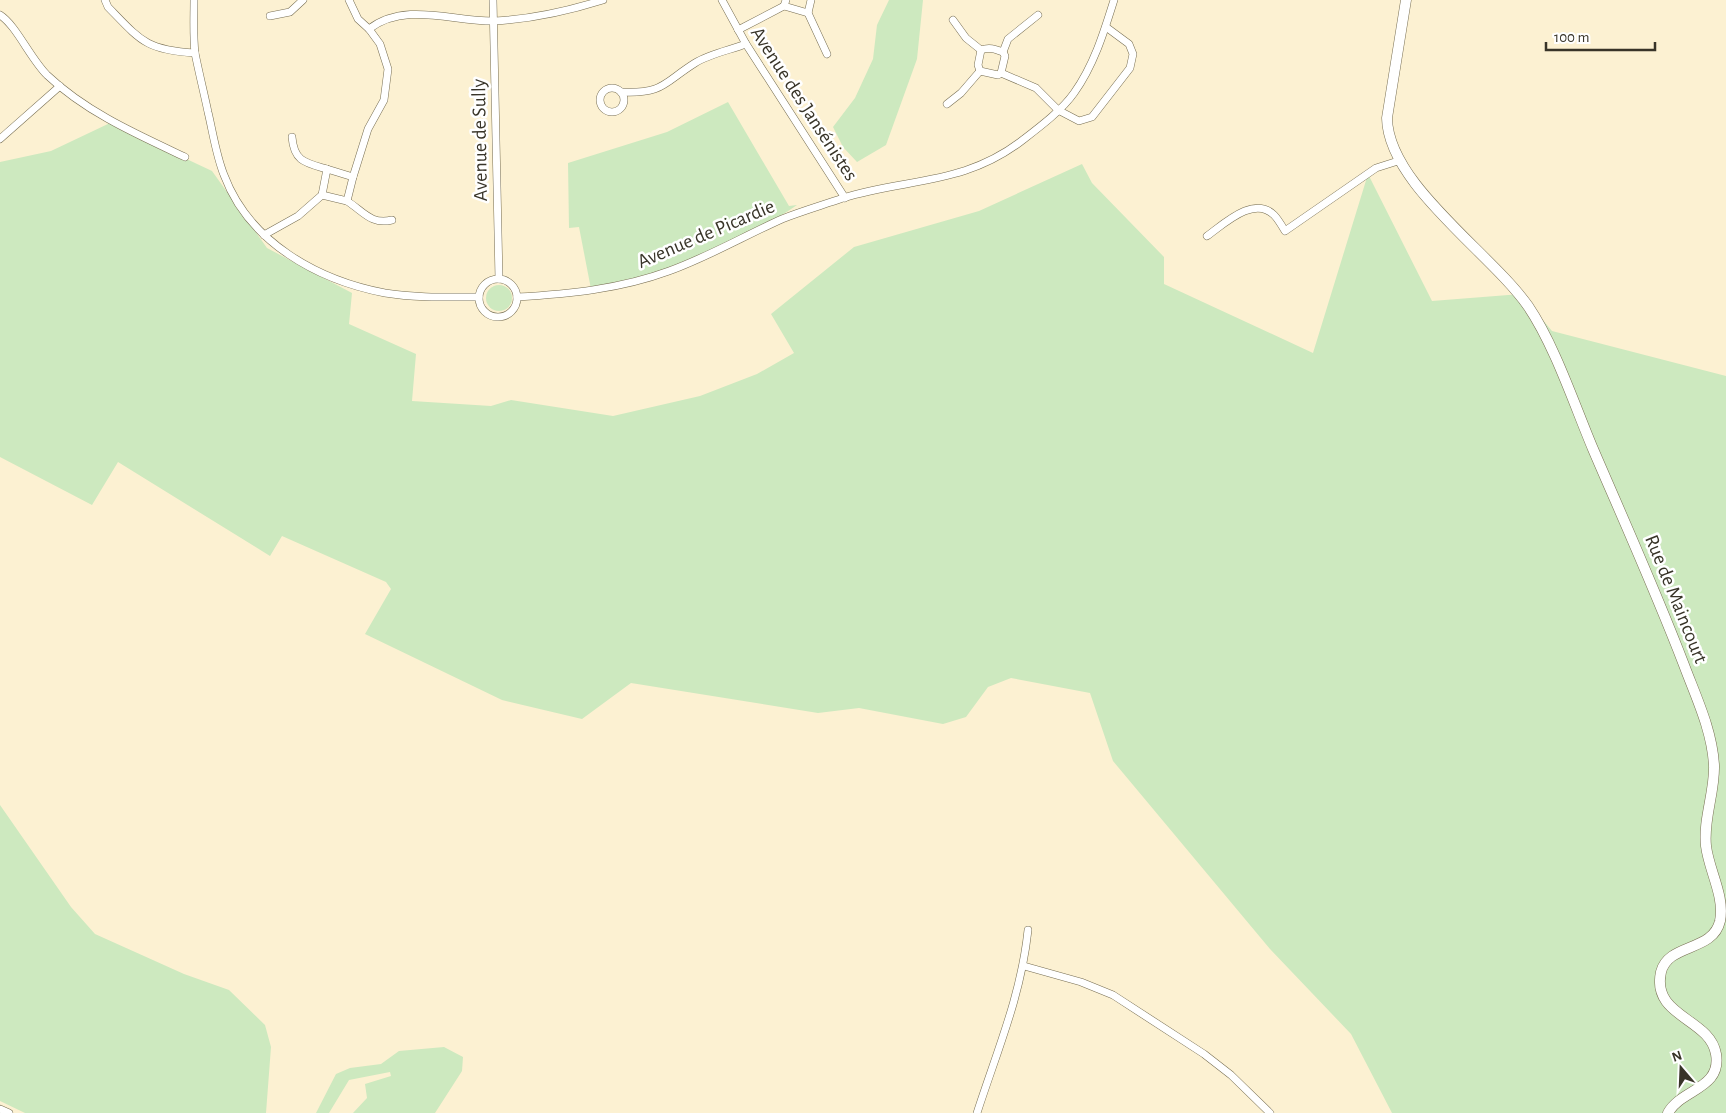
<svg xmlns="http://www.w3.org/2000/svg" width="1726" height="1113" viewBox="0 0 1726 1113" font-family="'Alegreya Sans',sans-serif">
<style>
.green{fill:#cde9bf}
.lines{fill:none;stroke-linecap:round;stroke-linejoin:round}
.street-casing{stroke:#776e52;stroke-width:8}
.secondary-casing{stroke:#776e52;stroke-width:11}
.street{stroke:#fff;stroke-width:7}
.secondary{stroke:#fff;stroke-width:10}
.labels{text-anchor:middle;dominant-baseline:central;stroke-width:5;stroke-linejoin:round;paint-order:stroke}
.street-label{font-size:20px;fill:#383428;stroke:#fff}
</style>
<rect width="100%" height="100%" fill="#fcf1d2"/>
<g class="green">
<path d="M889 0H923L917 59 886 145 857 162 843 147 833 127 855 98 873 59 877 25Z"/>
<path d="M728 102 789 206 797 205C755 234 707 257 659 273 637 280 613 284 591 289L579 227 569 228 568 163 667 132Z"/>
<path d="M110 123 212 171 267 248 352 293 349 324 416 354 412 401 491 406 511 400 613 416 700 396 757 374 794 353 771 314 854 247 979 211 1082 164 1092 183 1164 257V284L1313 353 1368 174 1432 301 1521 294 1552 331 1726 376V1113H1392L1351 1034 1270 949 1113 761 1090 693 1011 678 988 687 966 717 943 724 859 708 818 713 631 683 582 719 502 700 365 634 391 589 386 582 282 536 270 556 118 462 92 505 0 457V162L51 151Z"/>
<circle cx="499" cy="298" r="13"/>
<path d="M0 805 71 907 95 934 184 974 229 990 265 1025 271 1047 266 1113H25L0 1101Z"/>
<path d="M444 1047 463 1057 462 1071 435 1113H353L367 1098 365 1084 391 1076 390 1072 349 1080 329 1113H316L336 1074 350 1068 381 1064 399 1051Z"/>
</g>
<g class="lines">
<defs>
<g id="street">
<path d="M105 0 108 7C141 41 146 50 195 53"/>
<path d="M194 0C194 17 193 36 195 53 199 73 204 93 208 112 213 133 216 155 224 175 249 242 317 280 385 293 416 298 448 297 479 297"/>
<path d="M493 0 499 279"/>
<path d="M722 0 746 44 845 198"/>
<path d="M786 0 784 6 808 13 811 0"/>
<path d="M808 13 827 54"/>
<path d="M0 15C16 25 30 58 47 75 86 112 136 134 185 157"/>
<path d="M270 16 290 12 303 0"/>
<path d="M953 20 966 38 981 50"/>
<path d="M369 29C406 1 453 22 495 21 532 19 568 11 603 0"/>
<path d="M738 30 784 6"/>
<path d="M1003 52 1008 39 1038 15"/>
<path d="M980 71 998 75 1001 73 1005 56 1003 52C995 49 989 47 981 50"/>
<path d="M980 71 978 65 981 50"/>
<path d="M1001 73 1036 88 1058 110 1079 121 1092 117 1130 68 1133 54 1129 44 1106 27"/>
<circle cx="612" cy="100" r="12"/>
<path d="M621 92C664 94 663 83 695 63 709 54 730 50 746 44"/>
<path d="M947 104 961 93 980 71"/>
<path d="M292 137C294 162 306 163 327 169"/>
<path d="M0 139 60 86"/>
<path d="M322 195 347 201 353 177"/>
<path d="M347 201C364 212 371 225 392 220"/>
<path d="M264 235 298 216 322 195 327 169 353 177 368 129 384 100 388 69 380 44 369 29 358 19 349 0"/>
<path d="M1207 236C1224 224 1254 195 1274 215 1278 219 1282 226 1285 231L1376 168 1398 161"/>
<circle cx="498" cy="298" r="19"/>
<path d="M517 297C569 294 620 289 669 271 708 257 744 236 782 219 802 211 823 205 843 198 908 178 966 185 1024 139 1041 126 1062 110 1074 93 1094 65 1104 32 1114 0"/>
<path d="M1024 966 1081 982 1113 995 1204 1054 1231 1075 1270 1113"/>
<path d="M0 1109 9 1113"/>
<path d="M977 1113C997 1051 1021 996 1028 930"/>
</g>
<path id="secondary" d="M1406 0 1387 118C1388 184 1490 252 1528 306 1555 346 1574 404 1593 449 1624 521 1656 592 1684 665 1696 697 1712 730 1714 765 1715 792 1703 819 1706 846 1709 871 1725 896 1720 921 1713 952 1668 943 1661 972 1651 1017 1710 1018 1716 1054 1722 1089 1681 1089 1668 1113"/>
</defs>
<use href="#street" class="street-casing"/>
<use href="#secondary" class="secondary-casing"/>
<use href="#street" class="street"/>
<use href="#secondary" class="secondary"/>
</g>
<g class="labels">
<g class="street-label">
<text transform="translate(804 104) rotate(57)">Avenue des Jansénistes</text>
<text transform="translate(480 140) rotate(-91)">Avenue de Sully</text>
<text transform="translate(706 234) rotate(-23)">Avenue de Picardie</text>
<text transform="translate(1676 599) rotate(68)">Rue de Maincourt</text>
</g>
</g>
<g transform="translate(1681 1068) rotate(341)" stroke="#ffffff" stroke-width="4" paint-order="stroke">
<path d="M0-4L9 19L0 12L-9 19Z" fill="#383428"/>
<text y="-8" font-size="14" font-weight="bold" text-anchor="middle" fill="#383428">N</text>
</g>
<path d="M1546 42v8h109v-8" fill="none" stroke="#383428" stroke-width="2.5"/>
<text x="1554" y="42" font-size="15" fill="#383428" stroke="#ffffff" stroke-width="4" paint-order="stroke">100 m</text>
</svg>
